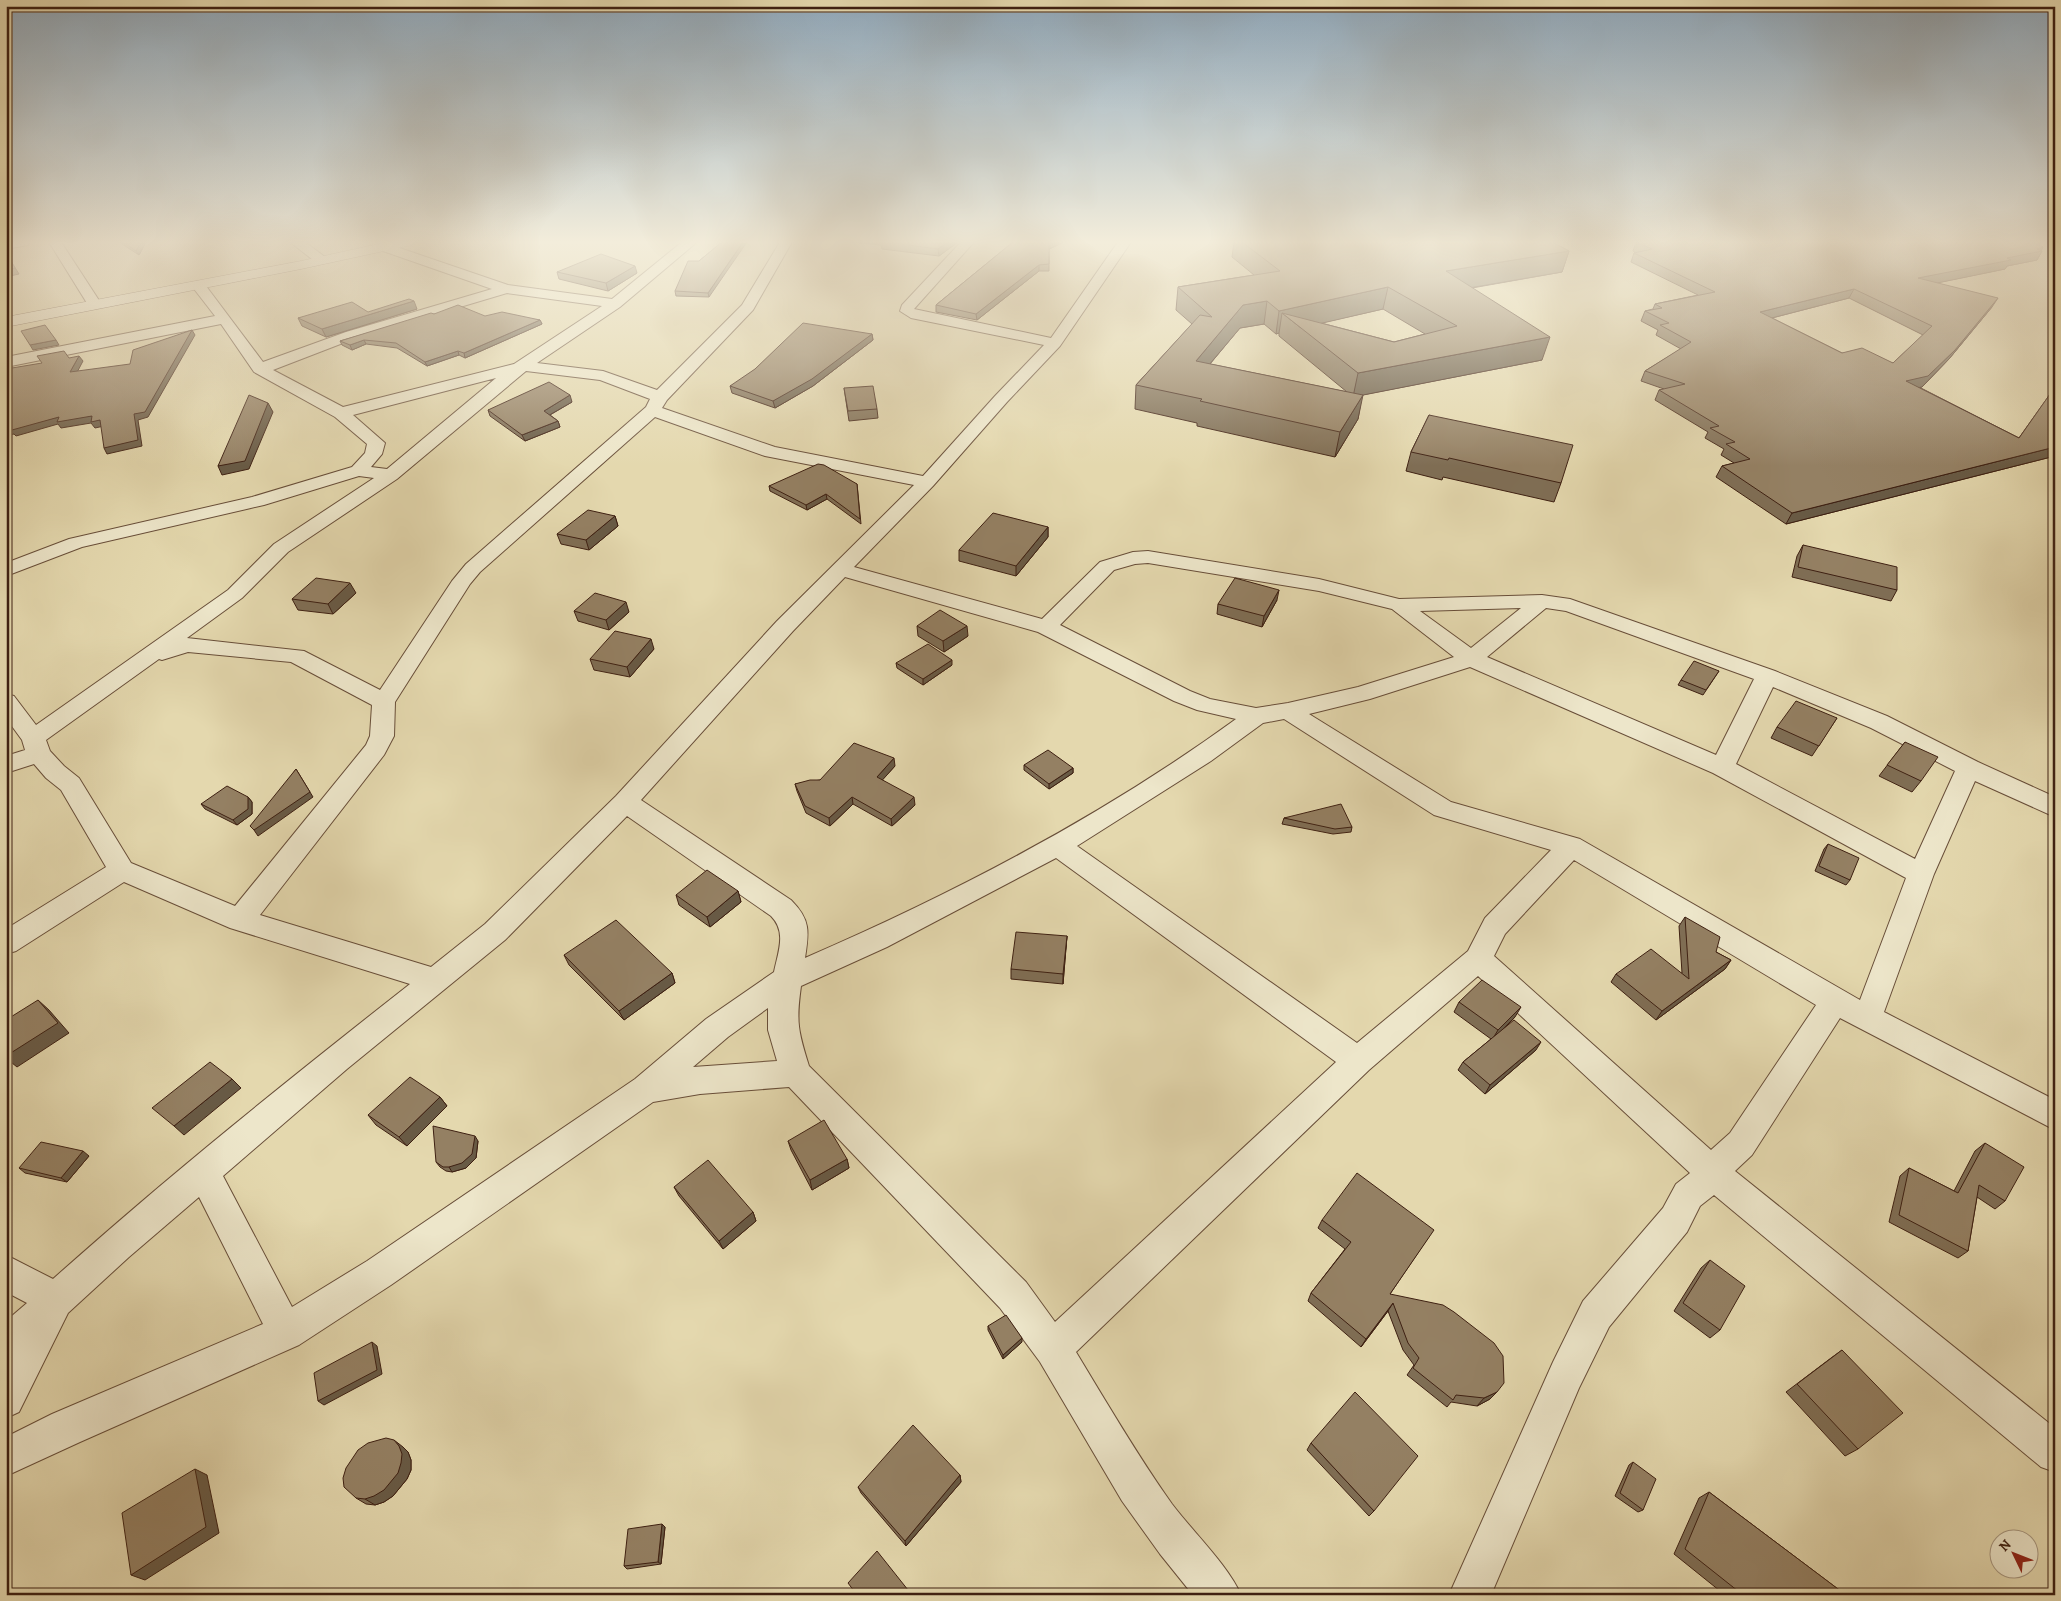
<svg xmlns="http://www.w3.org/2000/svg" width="2061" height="1601" viewBox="0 0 2061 1601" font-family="Alegreya,serif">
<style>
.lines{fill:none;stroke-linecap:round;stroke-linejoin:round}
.minor-casing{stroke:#684e39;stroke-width:2}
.tertiary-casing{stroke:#684e39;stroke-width:1}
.minor{fill:#ede6ca;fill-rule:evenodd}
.tertiary{fill:#ede6ca;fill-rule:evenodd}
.wall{fill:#7f6e55;stroke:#3e2012;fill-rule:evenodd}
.shaded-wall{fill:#685a45;stroke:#3e2012}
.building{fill:#948063;stroke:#3e2012;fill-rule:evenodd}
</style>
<rect width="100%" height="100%" fill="#e4d8ae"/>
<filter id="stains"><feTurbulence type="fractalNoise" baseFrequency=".004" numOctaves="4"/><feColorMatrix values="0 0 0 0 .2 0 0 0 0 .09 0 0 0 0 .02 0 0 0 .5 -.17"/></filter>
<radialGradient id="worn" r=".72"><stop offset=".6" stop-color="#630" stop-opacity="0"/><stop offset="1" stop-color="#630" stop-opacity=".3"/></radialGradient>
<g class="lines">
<defs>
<g id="minor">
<path d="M6 242H30L28 245 6 249Z"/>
<path d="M49 242H61L102 305 100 308H90Z"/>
<path d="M290 242H305L329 260 322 264 317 263Z"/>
<path d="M682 242H697L620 307 537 363 603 371 657 390 742 305 780 242H792L753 310 667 400 662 408 775 447 923 476 995 396 1044 345 911 318 900 311 902 305 961 242H974L914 309 1051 338 1118 242H1131L1060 346 1007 402 933 486 854 567 1042 619 1100 562 1133 552 1148 551 1319 579 1399 599 1542 595 1570 599 1775 671 1887 716 1978 762 2055 797V817L1975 781 1934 874 1884 1012 2055 1100V1130L1840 1018 1752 1155 1735 1171 2055 1428V1472L2041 1467 1714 1195 1700 1206 1687 1232 1609 1327 1579 1388 1491 1595H1449L1553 1362 1583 1301 1663 1208 1676 1184 1690 1173 1478 976 1369 1070 1076 1352C1107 1403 1137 1455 1172 1504 1193 1532 1228 1565 1241 1595H1193L1160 1554 1122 1501 1040 1362 1000 1308 789 1087 700 1094 653 1102 391 1285 299 1345 80 1442 6 1476V1437L52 1414 263 1324 199 1197 129 1257 68 1313 19 1412 6 1418V1321L27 1303 6 1292V1255L53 1279C168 1176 289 1079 410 984L230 928 124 882 16 951 6 954V929L106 867 61 790 46 778 34 764 6 773V756L25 750 22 740 6 718V694L14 696 36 725 228 590 274 544 374 478 359 476 264 505 82 547 6 576V563L69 539 252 497 352 467 365 453 367 444 335 417 254 372 221 324 6 367V357L215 316 191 285 198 281 203 282 263 362 346 332 492 289 380 250 378 247 380 244 385 243 508 285 612 299ZM507 293 602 306 514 364 343 407 273 370 356 338ZM526 371 600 380 650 399 646 407 466 564 452 581 380 690 304 651 187 638 242 598 288 552 397 479ZM496 378 387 469 371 467 382 454 385 443 353 415ZM655 417 765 456 914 485 777 621 616 796 485 924 431 967 260 915 384 755 394 736 395 702 470 584 480 572ZM1148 563 1319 591 1392 609 1454 657 1358 687 1288 703 1256 708 1210 699 1190 691 1060 625 1114 570 1135 564ZM845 577 1038 632 1174 701 1197 710 1236 719C1103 816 955 893 805 958 809 932 811 920 791 900L641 800 793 631ZM1521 608 1471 648 1420 611ZM1546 608 1566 611 1754 679 1716 755 1487 657ZM188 652 291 662 372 705 370 736 366 745 235 906 131 863 79 778 64 766 50 751 46 740 159 659 162 660ZM1470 667 1713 773 1906 878 1860 1000 1580 839 1451 802 1309 714 1370 699ZM1773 687 1871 728 1955 771 1915 859 1736 764ZM1284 719 1434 815 1551 850 1485 918 1468 951 1357 1043 1077 846 1211 761 1263 723ZM627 816 771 916C787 932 778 952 774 972L706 1019 635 1079 367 1261 292 1307 223 1176 347 1069 505 940ZM1056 858 1336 1062 1055 1322 1026 1282 809 1066C798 1031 796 1022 801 986L887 947ZM1574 860 1816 1005 1730 1133 1711 1150 1494 956 1505 934ZM768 1008V1030L777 1061 693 1067 728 1037Z"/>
</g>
<path id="tertiary" d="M388 242H414L412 245 407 246 301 269 6 327V317L301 261Z"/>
</defs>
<use href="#minor" class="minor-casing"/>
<use href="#tertiary" class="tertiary-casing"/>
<use href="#minor" class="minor"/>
<use href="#tertiary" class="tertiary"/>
</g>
<g class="wall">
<path d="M119 242H146L139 255Z"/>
<path d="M722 242 709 297 676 296 675 291 699 261Z"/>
<path d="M850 242H958L939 256 882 249 881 245Z"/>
<path d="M1013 242H1064L1049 249V271H1039L977 320 936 312V305Z"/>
<path d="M1234 242H1552L1569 251 1562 272 1472 288 1542 360 1362 395 1358 419 1335 457 1197 426V423L1135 409 1136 385 1192 324 1176 310 1178 287 1254 275 1232 257ZM1383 309 1425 334 1394 342 1321 323ZM1264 324 1276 334 1279 333V336L1347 392 1210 364 1240 328Z"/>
<path d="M1636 242H2041L2039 246 2043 247 2041 250 2042 251 2037 260 2007 266 2005 269 1936 283 1992 307 1949 359 1922 387H1919L2019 438 2055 387V456L1786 524 1716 477 1722 466 1734 463 1721 455 1724 449 1705 438 1708 432 1655 400 1659 390 1664 389 1641 381 1645 371 1681 349 1656 335 1658 330 1641 321 1645 311 1653 309 1655 304 1698 295 1631 262 1634 253H1636L1633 251ZM1849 298 1923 335 1893 363 1842 353 1772 318Z"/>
<path d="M557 272 637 273 608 291 559 279Z"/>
<path d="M417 309 326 337 302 326 298 318Z"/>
<path d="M434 314 540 320 542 324 465 358 459 355 427 366 397 348 366 344 352 350 342 345 340 341Z"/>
<path d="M872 334 873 340 813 386 775 408 732 393 730 386Z"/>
<path d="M844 388 877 409 878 418 849 421Z"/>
<path d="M572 402 550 415 558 421 560 427 525 441 490 416 488 410Z"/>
<path d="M1429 415 1561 483 1554 502 1443 477 1442 480 1406 471 1411 452Z"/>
<path d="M857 484 861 524 827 499 807 510 770 491 769 486Z"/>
<path d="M615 516 618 526 589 550 561 544 557 534Z"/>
<path d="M1048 527V537L1016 576 959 561V550Z"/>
<path d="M1803 545 1897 590 1891 601 1792 577 1797 556Z"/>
<path d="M356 593 333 614 298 610 292 599Z"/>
<path d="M1277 600 1262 627 1217 614 1218 604Z"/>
<path d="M574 611 629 612 609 630 578 621Z"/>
<path d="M917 626 968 636 944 652 918 636Z"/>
<path d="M654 649 630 677 594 670 590 659Z"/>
<path d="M896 663 952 665 923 685 897 668Z"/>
<path d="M1719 671 1703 695 1678 685 1681 680Z"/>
<path d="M1837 718 1812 756 1771 738 1777 727Z"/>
<path d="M1905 742 1921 781 1912 792 1879 776Z"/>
<path d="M1024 765 1073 768V773L1049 789 1024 770Z"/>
<path d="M895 766 882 780 915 805 892 826 853 804 830 826 806 813 797 791 795 784 820 780Z"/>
<path d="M248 797 252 802V814L237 825 205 809 201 804Z"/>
<path d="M1284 818 1352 827 1351 832 1333 834 1282 824Z"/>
<path d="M1828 844 1850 880 1846 885 1815 871 1824 849Z"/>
<path d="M738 891 741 902 710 927 679 905 676 895Z"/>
<path d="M1685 917 1716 952 1731 960 1725 969 1656 1020 1611 982 1616 974 1682 973 1679 926Z"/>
<path d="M1067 936 1063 984 1011 979V969Z"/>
<path d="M564 955 672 973 675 983 624 1020 569 965Z"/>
<path d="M1459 1002 1515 1017 1505 1028 1536 1050 1485 1094 1458 1070 1463 1062 1491 1039 1454 1012Z"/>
<path d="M440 1097 447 1106 407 1146 376 1125 368 1115Z"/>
<path d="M478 1141 476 1158 466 1168 452 1172 446 1171 440 1167 436 1162Z"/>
<path d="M788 1141 847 1159 849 1168 812 1190 791 1150Z"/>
<path d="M1985 1143 2005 1201 1995 1209 1977 1197 1968 1251 1958 1258 1889 1222 1900 1176 1909 1168 1954 1191 1975 1151Z"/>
<path d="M89 1156 67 1182 25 1173 19 1168Z"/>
<path d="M674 1187 753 1212 756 1221 723 1249 679 1196Z"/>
<path d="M1322 1220 1428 1238 1390 1294 1490 1399 1477 1406 1451 1402 1447 1407 1407 1375 1414 1365 1403 1350 1388 1311 1361 1347 1308 1301 1311 1293 1345 1249 1318 1228Z"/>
<path d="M1710 1260 1720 1330 1710 1338 1674 1311 1701 1268Z"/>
<path d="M988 1326 1022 1342 1003 1359 988 1330Z"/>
<path d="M1842 1350 1858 1449 1845 1456 1786 1392 1831 1358Z"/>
<path d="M1311 1443 1374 1511 1369 1516 1307 1450Z"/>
<path d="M403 1447 408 1452 411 1460V1470L407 1479 393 1496 384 1502 375 1505 366 1504 356 1498Z"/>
<path d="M1633 1462 1643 1510 1638 1512 1615 1496 1629 1465Z"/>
<path d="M960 1475 961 1482 906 1546 861 1493 858 1487Z"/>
<path d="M1709 1492 1846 1595H1725L1674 1554 1699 1498Z"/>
<path d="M662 1524 665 1527 661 1564 627 1569 624 1566Z"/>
</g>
<g class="shaded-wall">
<path d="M141 242H146L139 255 136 251Z"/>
<path d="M743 242H747L709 297 708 293Z"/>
<path d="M948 242H958L939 256 938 249Z"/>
<path d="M1051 242H1064L1047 250V244Z"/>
<path d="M2030 242H2041L2037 249 2043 247 2041 251H2042L2037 260 2007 266 2005 269 1913 288 1918 278 2007 258Z"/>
<path d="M1569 251 1562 272 1440 293 1446 271Z"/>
<path d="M6 253 19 274 6 277Z"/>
<path d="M1039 265V271L977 320 976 314Z"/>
<path d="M635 266 637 273 608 291 606 283Z"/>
<path d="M1388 287 1383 309 1301 328 1282 313 1279 333 1276 334 1279 311Z"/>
<path d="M1854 289 1849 298 1756 322 1760 312Z"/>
<path d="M1998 298 1992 307 1949 359 1922 387 1900 391 1906 381Z"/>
<path d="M414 301 417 309 326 337 322 329Z"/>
<path d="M1267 301 1264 324 1240 328 1193 384 1196 361 1243 305Z"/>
<path d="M540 320 542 324 465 358 464 353Z"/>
<path d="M192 330 195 335 148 417 138 420 142 446 107 454 104 448 134 414Z"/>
<path d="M872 334 873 340 813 386 775 408 773 401Z"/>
<path d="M1550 337 1542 360 1353 397 1358 373Z"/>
<path d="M56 340 59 345 33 350 30 345Z"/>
<path d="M364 340 366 344 352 350 350 345Z"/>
<path d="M458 351 459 355 427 366 425 362Z"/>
<path d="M79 356 83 361 74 378 70 372Z"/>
<path d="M570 395 572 402 546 417 544 411Z"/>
<path d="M1363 395 1358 419 1335 457 1340 432Z"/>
<path d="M268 403 273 412 249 469 222 475 218 466Z"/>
<path d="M92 416 100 420 104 426 95 428 91 423 61 428 58 424 16 436 14 434 6 436V429L59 417Z"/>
<path d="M558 421 560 427 525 441 522 435Z"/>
<path d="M2055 447V456L1786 524 1792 513Z"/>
<path d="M826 494 827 499 807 510 806 505Z"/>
<path d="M615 516 618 526 589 550 586 540Z"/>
<path d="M1048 527V537L1016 576V566Z"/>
<path d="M350 583 356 593 333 614 328 604Z"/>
<path d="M1279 590 1277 600 1262 627 1264 616Z"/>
<path d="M626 602 629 612 609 630 606 620Z"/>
<path d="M967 626 968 636 944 652 943 641Z"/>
<path d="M651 639 654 649 630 677 627 667Z"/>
<path d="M952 660V665L923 685V679Z"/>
<path d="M894 758 895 766 878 785 877 777Z"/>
<path d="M1073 768V773L1049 789V784Z"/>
<path d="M296 769 313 797 258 836 254 830Z"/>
<path d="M248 797 252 802V814L237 825 233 820Z"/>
<path d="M852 797 853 804 830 826 829 818Z"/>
<path d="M914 797 915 805 892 826 891 819Z"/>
<path d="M738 891 741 902 710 927 707 917Z"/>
<path d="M1067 936 1066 947 1063 984V974Z"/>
<path d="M1731 960 1725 969 1656 1020 1662 1011Z"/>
<path d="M672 973 675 983 624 1020 619 1011Z"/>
<path d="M38 1000 49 1010 69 1033 17 1067 6 1058V1056Z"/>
<path d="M1521 1007 1515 1017 1492 1040 1498 1030Z"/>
<path d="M1541 1042 1536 1050 1485 1094 1490 1085Z"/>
<path d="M232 1079 241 1088 184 1135 174 1126Z"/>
<path d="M440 1097 447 1106 407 1146 399 1137Z"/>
<path d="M475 1136 478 1141 476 1158 466 1168 452 1172 449 1167Z"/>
<path d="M83 1151 89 1156 67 1182 61 1178Z"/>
<path d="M847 1159 849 1168 812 1190 810 1180Z"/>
<path d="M753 1212 756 1221 723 1249 719 1241Z"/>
<path d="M1393 1303 1388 1311 1361 1347 1366 1339Z"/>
<path d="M1022 1338V1342L1003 1359V1355Z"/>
<path d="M372 1342 377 1346 382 1374 324 1405 318 1401Z"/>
<path d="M1497 1392 1490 1399 1477 1406 1484 1398Z"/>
<path d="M394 1440 403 1447 408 1452 411 1460V1470L407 1479 393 1496 384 1502 375 1505 365 1499Z"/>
<path d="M195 1469 207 1475 219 1533 145 1580 131 1575Z"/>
<path d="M960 1475 961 1482 906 1546 905 1541Z"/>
<path d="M662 1524 665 1527 661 1564 658 1562Z"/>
</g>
<g class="building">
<path d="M123 242H141L136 251Z"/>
<path d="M722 242H743L708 293 675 291 688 261H699Z"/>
<path d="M886 242H948L938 249Z"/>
<path d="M1013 242H1051L1047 244 1049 245V264L1039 265 976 314 936 305Z"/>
<path d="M1242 242H1552L1569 251 1446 271 1550 337 1358 373 1282 313 1394 342 1457 326 1388 287 1279 311 1267 301 1243 305 1196 361 1363 395 1340 432 1200 401 1202 399 1136 385 1200 315 1212 317 1178 287 1280 271Z"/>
<path d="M1636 242H2034H2030L2043 247 2037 249 2042 251 2007 258 2011 260 1918 278 1998 298 1955 350 1928 376 1906 381 2019 438 2055 387V447L1792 513 1722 466 1750 459 1726 444 1735 442 1710 428 1719 426 1659 390 1685 384 1645 371 1691 342 1660 325 1669 323 1645 311 1662 308 1655 304 1715 292 1634 253 1652 249ZM1854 289 1932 326 1893 363 1862 348 1842 353 1760 312Z"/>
<path d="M6 253 15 268 6 270Z"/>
<path d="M601 254 635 266 606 283 557 272Z"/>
<path d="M409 299 414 301 322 329 298 318 352 302 368 312Z"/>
<path d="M458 305 485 316 502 312 540 320 464 353 458 351 425 362 396 343 364 340 350 345 340 341 431 313 434 314Z"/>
<path d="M803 323 872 334 812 379 773 401 730 386 755 369Z"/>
<path d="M45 325 56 340 30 345 21 331Z"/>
<path d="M192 330 145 412 134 414 138 440 104 448 100 420 91 422 92 416 57 422 59 417 12 430 11 428 6 429V369L42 363 37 356 64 351 69 358 79 356 70 372 130 364 133 350Z"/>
<path d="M549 382 570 395 544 411 558 421 522 435 488 410Z"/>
<path d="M873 386 877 409 848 411 844 388Z"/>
<path d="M249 395 268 403 245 461 218 466Z"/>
<path d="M1429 415 1573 445 1561 483 1449 458 1448 460 1411 452Z"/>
<path d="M818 464 824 465 857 484 860 519 826 494 806 505 769 486Z"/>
<path d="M588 510 615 516 586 540 557 534Z"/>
<path d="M993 513 1048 527 1016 566 959 550Z"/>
<path d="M1803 545 1897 567V590L1798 567Z"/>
<path d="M316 578 350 583 328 604 292 599Z"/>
<path d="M1235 578 1279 590 1264 616 1218 604Z"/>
<path d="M595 593 626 602 606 620 574 611Z"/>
<path d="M940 610 967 626 943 641 917 626Z"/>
<path d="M615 631 651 639 627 667 590 659Z"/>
<path d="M928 644 952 660 923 679 896 663Z"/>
<path d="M1694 661 1719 671 1706 690 1681 680Z"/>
<path d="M1796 701 1837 718 1819 746 1777 727Z"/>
<path d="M1905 742 1938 757 1921 781 1887 765Z"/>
<path d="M854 743 894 758 877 777 914 797 891 819 852 797 829 818 805 806 795 784 810 780H820Z"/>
<path d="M1048 750 1073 768 1049 784 1024 765Z"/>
<path d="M296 769 310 792 254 830 250 826Z"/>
<path d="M227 786 248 797V809L233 820 201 804Z"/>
<path d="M1341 804 1352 827 1335 829 1284 818Z"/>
<path d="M1828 844 1859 858 1850 880 1819 866Z"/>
<path d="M707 870 738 891 707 917 676 895Z"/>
<path d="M1685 917 1720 937 1716 952 1731 960 1662 1011 1616 974 1651 949 1689 979Z"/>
<path d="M616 920 672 973 619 1011 564 955Z"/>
<path d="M1016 932 1067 936 1063 974 1011 969Z"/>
<path d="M1482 980 1521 1007 1498 1030 1459 1002Z"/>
<path d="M38 1000 58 1023 6 1056V1020Z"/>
<path d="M1514 1020 1541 1042 1490 1085 1463 1062Z"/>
<path d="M210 1062 232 1079 174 1126 152 1108Z"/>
<path d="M410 1077 440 1097 399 1137 368 1115Z"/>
<path d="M824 1120 847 1159 810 1180 788 1141Z"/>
<path d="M433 1126 475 1136 472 1154 462 1163 449 1167H443L436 1162Z"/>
<path d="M41 1142 83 1151 61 1178 19 1168Z"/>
<path d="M1985 1143 2024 1167 2005 1201 1979 1185 1968 1251 1899 1215 1909 1168 1958 1193Z"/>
<path d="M708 1160 753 1212 719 1241 674 1187Z"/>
<path d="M1357 1173 1434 1230 1390 1294 1443 1305 1454 1312 1494 1343 1503 1356 1504 1383 1497 1392 1484 1398 1456 1395 1453 1400 1413 1368 1419 1358 1408 1343 1393 1303 1366 1339 1311 1293 1351 1242 1322 1220Z"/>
<path d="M1710 1260 1745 1286 1720 1330 1683 1303Z"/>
<path d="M1006 1315 1022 1338 1003 1355 988 1326Z"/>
<path d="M372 1342 377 1370 318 1401 314 1373Z"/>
<path d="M1842 1350 1903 1413 1858 1449 1797 1384Z"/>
<path d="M1355 1392 1418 1456 1374 1511 1311 1443Z"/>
<path d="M913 1425 960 1475 905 1541 858 1487Z"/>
<path d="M386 1438 394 1440 399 1446 402 1454 401 1463 398 1473 384 1490 374 1496 365 1499 356 1498 344 1487 343 1478 346 1468 358 1450 368 1443Z"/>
<path d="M1633 1462 1656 1479 1643 1510 1620 1493Z"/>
<path d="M195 1469 206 1527 131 1575 122 1513Z"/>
<path d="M1709 1492 1846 1595H1743L1685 1549Z"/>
<path d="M662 1524 658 1562 624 1566 628 1529Z"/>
<path d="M877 1551 912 1595H857L848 1583Z"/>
</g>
<linearGradient id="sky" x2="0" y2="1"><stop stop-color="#90a9bc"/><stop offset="0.52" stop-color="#f3eddb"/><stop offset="1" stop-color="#f3eddb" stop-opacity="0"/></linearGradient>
<rect width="2061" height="466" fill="url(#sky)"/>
<rect width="2061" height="1601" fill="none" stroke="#e4d8ae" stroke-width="25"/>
<rect x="8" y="8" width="2046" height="1586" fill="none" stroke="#3e2012" stroke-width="2.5"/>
<rect x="12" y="12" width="2036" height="1576" fill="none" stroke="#3e2012"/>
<g transform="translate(2014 1554) rotate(313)"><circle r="24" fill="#ede6ca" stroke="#a79780"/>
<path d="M0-4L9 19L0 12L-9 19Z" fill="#8f2418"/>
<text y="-8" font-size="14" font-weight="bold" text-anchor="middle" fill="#3e2012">N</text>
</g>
<rect width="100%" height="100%" filter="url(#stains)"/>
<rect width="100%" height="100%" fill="url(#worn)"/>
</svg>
